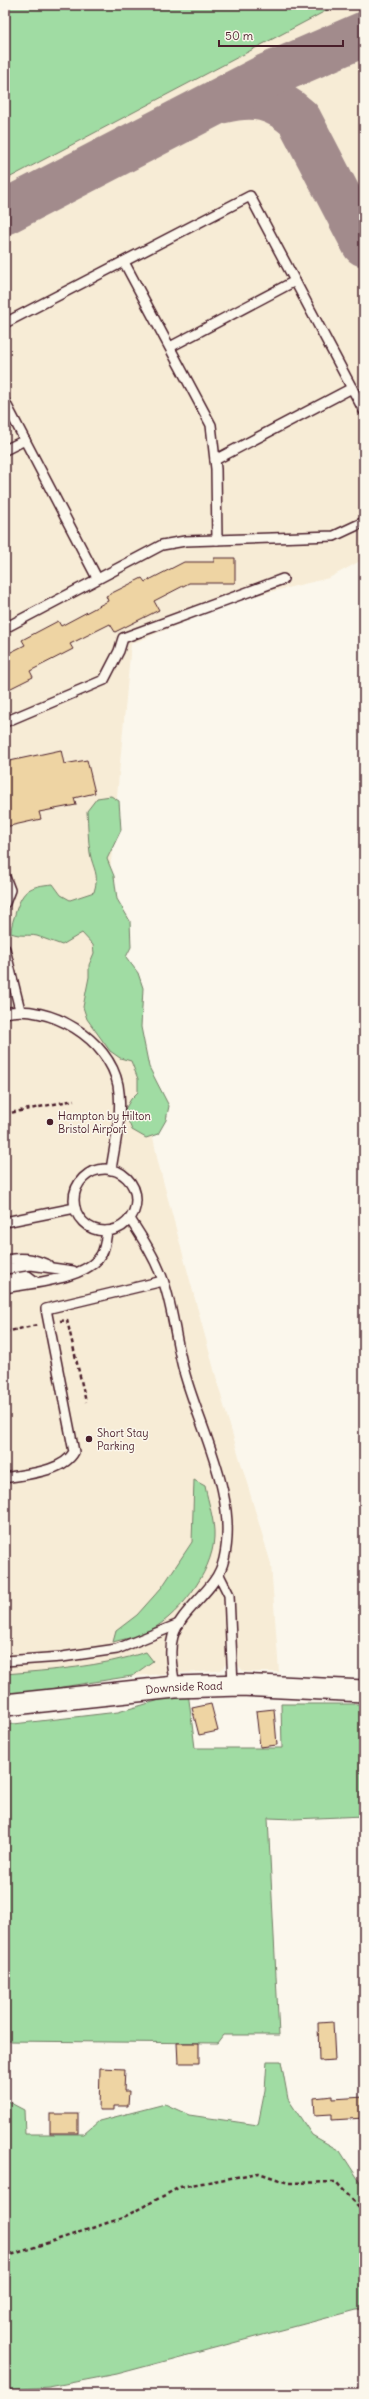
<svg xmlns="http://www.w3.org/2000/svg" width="369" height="2399" viewBox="0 0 369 2399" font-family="Delius,sans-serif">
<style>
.built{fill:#f7ecd6}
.green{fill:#a0dca3;stroke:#757e67}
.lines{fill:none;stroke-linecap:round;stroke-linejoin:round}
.taxiway{stroke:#a28b8c;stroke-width:45}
.building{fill:#eed4a3;stroke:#4a1f2b}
.service-casing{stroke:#4a1f2b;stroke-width:12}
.tertiary-casing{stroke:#4a1f2b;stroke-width:24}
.path{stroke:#4a1f2b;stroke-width:2.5;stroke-dasharray:4 3;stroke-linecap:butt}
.service{stroke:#fbf7ec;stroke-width:9}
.tertiary{stroke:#fbf7ec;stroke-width:21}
.poi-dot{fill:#4a1f2b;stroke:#fbf7ec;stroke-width:1.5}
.labels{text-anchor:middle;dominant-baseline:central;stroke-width:3;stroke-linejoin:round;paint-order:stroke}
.poi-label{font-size:11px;fill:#4a1f2b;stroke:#fbf7ec;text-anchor:start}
.street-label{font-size:11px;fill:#4a1f2b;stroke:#fbf7ec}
</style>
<rect width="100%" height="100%" fill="#fbf7ec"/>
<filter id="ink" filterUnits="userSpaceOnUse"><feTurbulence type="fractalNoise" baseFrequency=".025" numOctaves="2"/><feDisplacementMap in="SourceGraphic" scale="8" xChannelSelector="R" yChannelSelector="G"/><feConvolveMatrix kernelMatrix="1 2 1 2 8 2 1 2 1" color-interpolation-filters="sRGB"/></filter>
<g filter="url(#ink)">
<path class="built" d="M5 5H364V559L329 578 240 599 131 644 107 905 158 1162 222 1399 271 1564 279 1672H244L237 1664H226L221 1670 217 1671 132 1676 5 1696Z"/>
<g class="green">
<path d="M5 5H337L5 180Z"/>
<path d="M111 796 119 801 121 830 107 859 114 876 117 899 130 921 131 947 126 957 138 973 143 988 141 1027 149 1067 169 1106 166 1120 158 1134 146 1138 132 1130 124 1111 131 1099 138 1092V1079L131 1061 120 1058 110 1051 87 1019 83 1007 89 977V965L94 953 93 945 82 933 62 945C54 942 45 939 37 936 28 934 21 937 11 933 11 924 14 919 16 911 23 890 29 886 53 884L61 895 70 900 94 892C100 873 93 870 90 853 88 839 88 825 87 811L97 798Z"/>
<path d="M194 1480 205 1486C208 1502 215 1521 214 1537 213 1573 176 1620 143 1634 134 1638 122 1639 113 1642L116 1631 137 1615 162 1587 192 1542Z"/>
<path d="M146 1652 153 1661 132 1676 5 1696V1674C53 1670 100 1667 146 1652Z"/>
<path d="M188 1692 195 1748H282L281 1704H364V1816L294 1819 268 1818 279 2035H223L217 2043 5 2041V1725L118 1712Z"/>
<path d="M267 2061H281L288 2099 312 2135 340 2151 364 2188V2308L117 2374 49 2387 5 2390V2100L24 2110 25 2134H84L99 2121 165 2104 189 2115 258 2125 265 2090Z"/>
</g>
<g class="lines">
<g class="taxiway">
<path d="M222 101C254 93 275 97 299 119L364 244"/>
<path d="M5 212 267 76 364 34"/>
</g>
</g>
<g class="building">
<path d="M214 558H235V583H189L154 601 159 610 115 632 110 624 70 644 73 649 30 671 33 677 5 691V655L25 645 22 640 58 621 61 626 108 601 106 596 142 578 145 582 184 562H214Z"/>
<path d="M61 750 64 764 87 760 95 793 74 798 76 805 39 812 41 819 5 827V762Z"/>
<path d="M211 1704 218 1731 199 1735 192 1708Z"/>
<path d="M274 1709 277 1745 260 1747 256 1711Z"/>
<path d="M333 2022 335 2060 319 2061 318 2023Z"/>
<path d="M177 2043H199V2063H178Z"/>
<path d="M100 2068 125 2069 124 2091H129L128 2106H114V2110H99Z"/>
<path d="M333 2096V2099L364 2097V2118L332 2120V2114L315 2115 314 2098Z"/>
<rect x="50" y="2114" width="28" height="19"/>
</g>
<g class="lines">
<defs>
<g id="service">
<path d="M124 262 211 425 216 469 217 540"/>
<path d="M5 323 250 196 364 411"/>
<path d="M170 347 295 281"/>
<path d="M5 402 97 578"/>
<path d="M5 450 25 440"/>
<path d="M215 460 352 388"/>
<path d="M5 628 162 545 185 541 334 536 364 522"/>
<path d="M5 722 104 680 119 651 123 638 283 579"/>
<path d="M5 877 10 890 5 903"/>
<path d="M5 949 20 1010"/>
<path d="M5 1013C49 1003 109 1039 118 1085 123 1113 115 1142 111 1170"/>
<circle cx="105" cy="1200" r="31"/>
<path d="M130 1219C143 1239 155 1258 163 1280 174 1311 176 1346 186 1378 203 1435 238 1499 224 1559 217 1591 183 1606 173 1636 168 1652 173 1672 175 1687"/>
<path d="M5 1222 75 1208"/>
<path d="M5 1260C22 1257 32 1258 48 1265"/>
<path d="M5 1269 31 1265 73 1271"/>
<path d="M5 1280 28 1276 36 1282"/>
<path d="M5 1288C31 1283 87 1279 101 1255 105 1249 106 1238 107 1231"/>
<path d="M5 1478C26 1474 63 1472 74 1452L46 1309 163 1281"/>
<path d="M219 1575 229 1595 233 1685"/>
<path d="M5 1661 62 1657 117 1649 179 1624"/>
</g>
<g id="tertiary">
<path id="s1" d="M5 1705 175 1687 241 1685 364 1691"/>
</g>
</defs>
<use href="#service" class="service-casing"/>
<use href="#tertiary" class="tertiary-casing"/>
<g class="path">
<path d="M5 1114 74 1100"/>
<path d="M60 1321 67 1320 86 1402"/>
<path d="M5 1332 37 1325"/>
<path d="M5 2257 122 2218 180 2187 259 2173 288 2183 336 2182 361 2209 364 2208"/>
</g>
<use href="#service" class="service"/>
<use href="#tertiary" class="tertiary"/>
</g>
</g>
<g class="poi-dot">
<circle cx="50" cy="1122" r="4"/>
<circle cx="89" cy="1439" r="4"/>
</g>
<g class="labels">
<g class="poi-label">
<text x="58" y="1116">Hampton by Hilton<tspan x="58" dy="13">Bristol Airport</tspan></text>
<text x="97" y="1433">Short Stay<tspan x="97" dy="13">Parking</tspan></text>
</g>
<g class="street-label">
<text stroke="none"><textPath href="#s1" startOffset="180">Downside Road</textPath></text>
</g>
</g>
<rect width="369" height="2399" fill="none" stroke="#fbf7ec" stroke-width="20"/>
<rect x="10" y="10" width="349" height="2379" fill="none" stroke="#4a1f2b" stroke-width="1.5" filter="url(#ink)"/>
<path d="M219 40v6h124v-6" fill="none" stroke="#4a1f2b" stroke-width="2"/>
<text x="225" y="40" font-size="12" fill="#4a1f2b" stroke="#fbf7ec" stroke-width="3" paint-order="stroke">50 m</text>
</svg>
